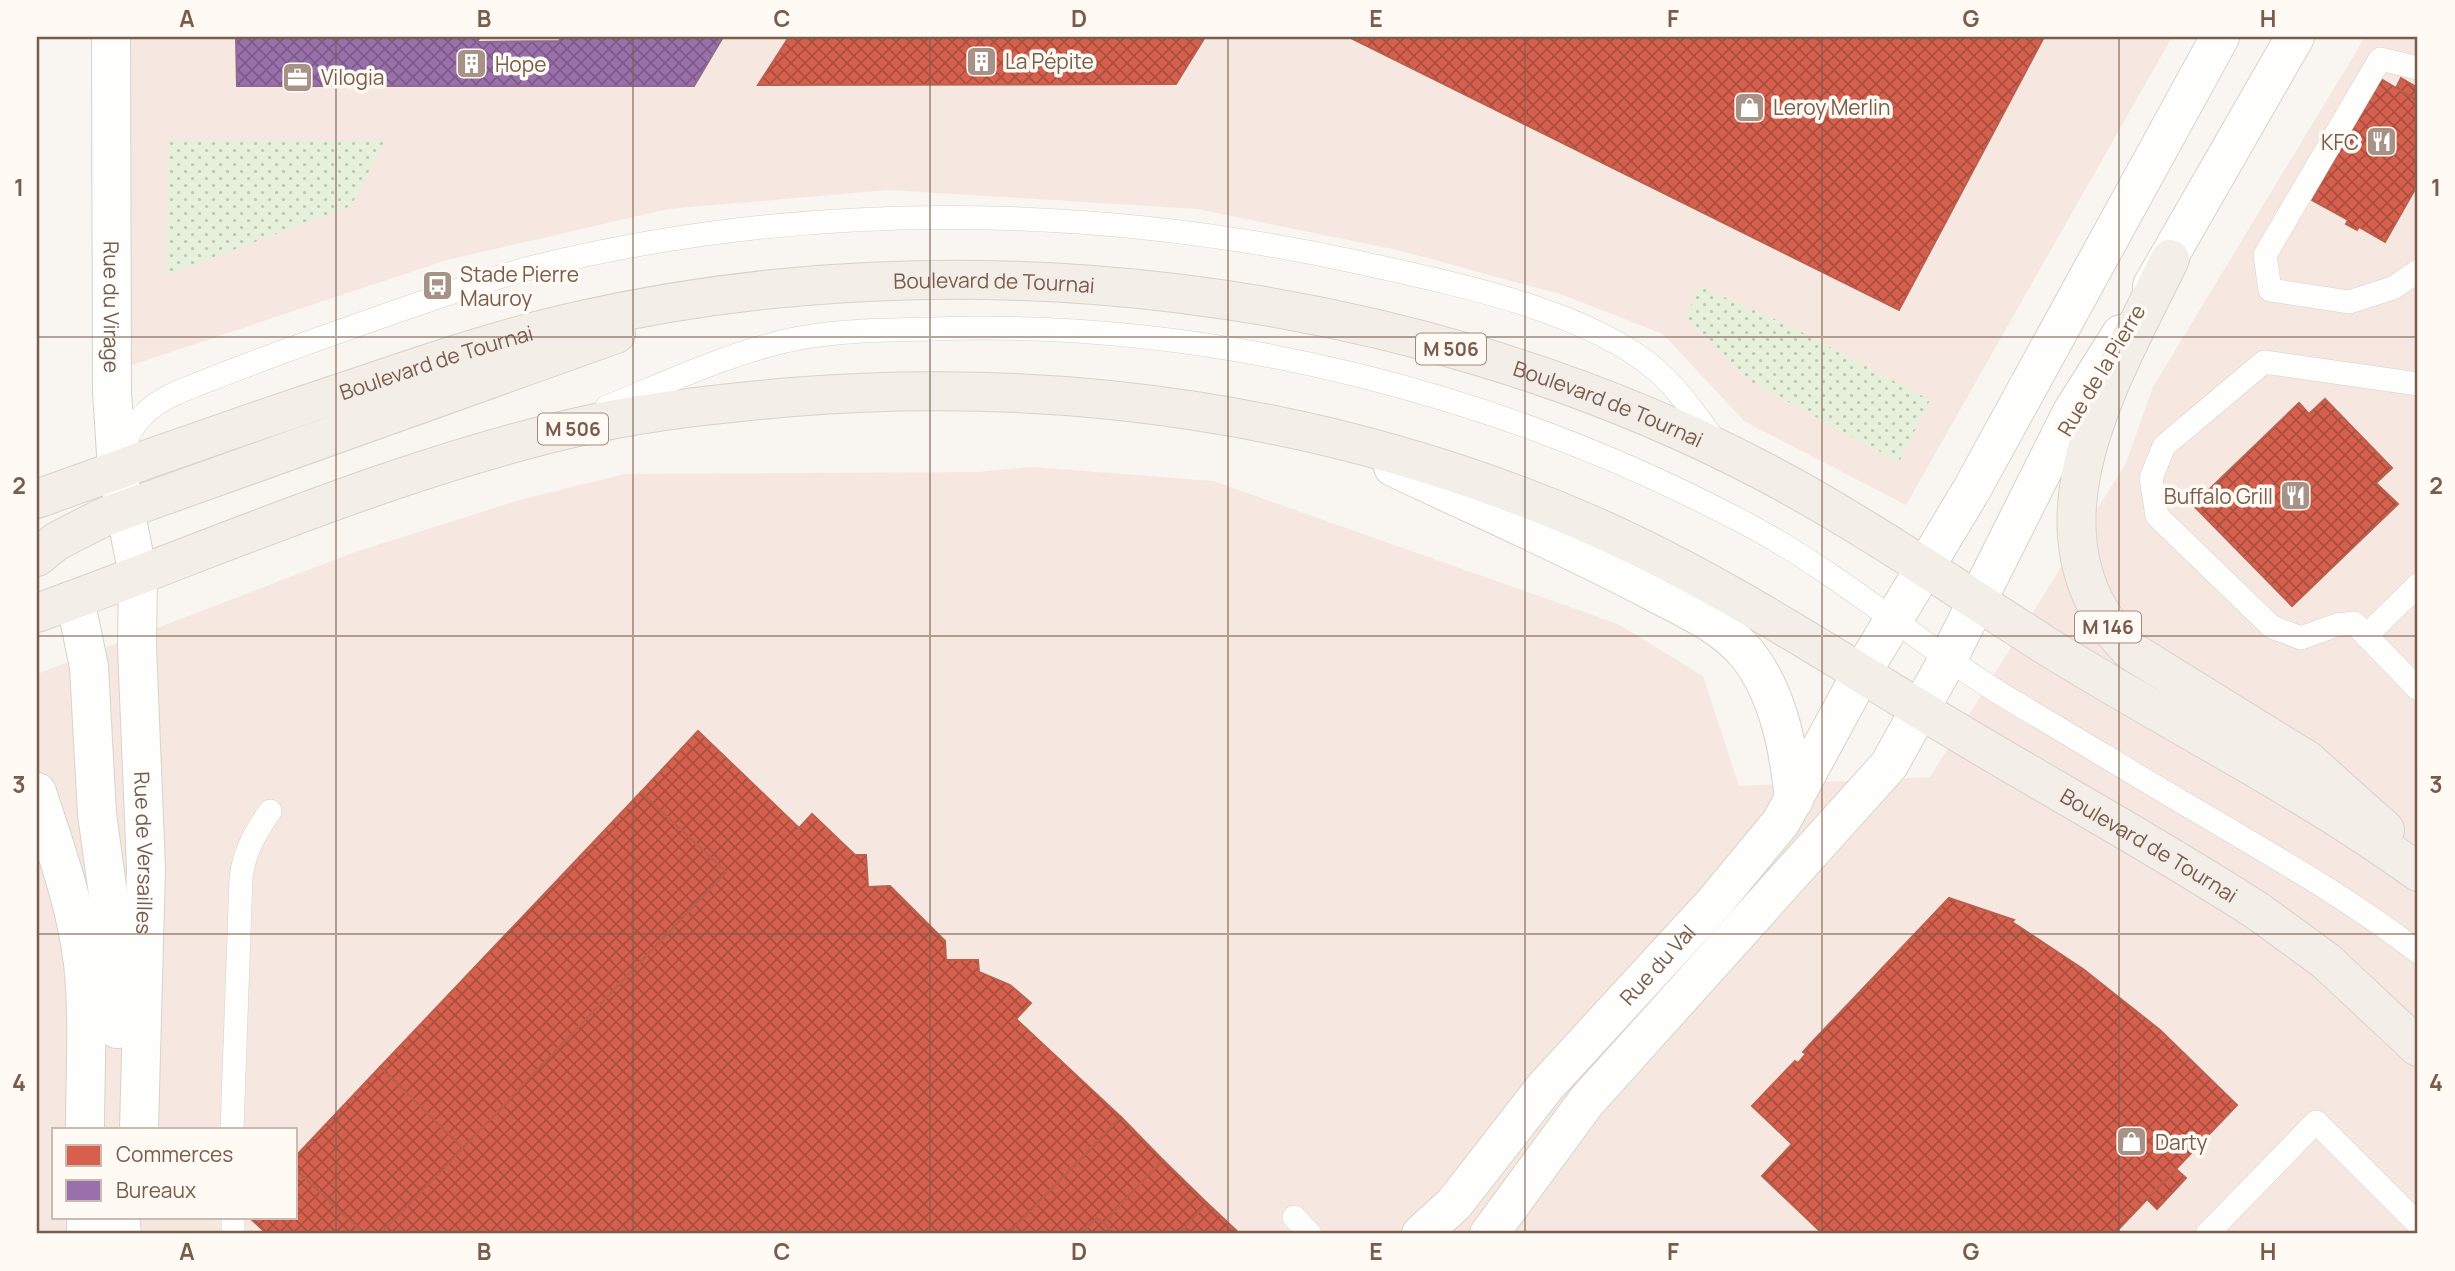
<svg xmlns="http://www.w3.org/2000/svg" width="2455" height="1271" viewBox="0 0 2455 1271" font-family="Manrope,sans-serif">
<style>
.commercial{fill:#f6e8e1;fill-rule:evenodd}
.grass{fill:url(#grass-dots)}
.shops{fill:url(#shops-cross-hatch);stroke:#ba5f4d;stroke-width:2}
.offices{fill:url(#offices-cross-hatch);stroke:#906a8f;stroke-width:2}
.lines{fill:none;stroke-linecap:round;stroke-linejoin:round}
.lane-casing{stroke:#d7d1cb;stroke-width:24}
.street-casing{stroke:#d7d1cb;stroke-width:40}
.secondary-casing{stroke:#d9d2cb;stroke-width:40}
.primary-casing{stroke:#dad1cc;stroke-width:40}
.lane{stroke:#fefefd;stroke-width:23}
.street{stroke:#fefefd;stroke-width:38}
.secondary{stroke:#fefefd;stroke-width:38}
.primary{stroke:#f3eee8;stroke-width:38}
.grid{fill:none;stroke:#7a5c4d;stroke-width:2;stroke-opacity:0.55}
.labels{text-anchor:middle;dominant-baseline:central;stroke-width:7;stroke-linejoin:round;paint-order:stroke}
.shield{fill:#fffaf3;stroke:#a28b7f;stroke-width:2}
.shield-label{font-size:19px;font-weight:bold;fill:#7a5c4d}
.poi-label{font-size:21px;fill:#7a5c4d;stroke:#fffaf3;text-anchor:start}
.street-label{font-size:21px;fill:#7a5c4d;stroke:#fffaf3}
.neatline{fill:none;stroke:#7a5c4d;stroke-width:2.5}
.grid-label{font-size:23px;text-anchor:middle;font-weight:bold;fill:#7a5c4d}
</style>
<defs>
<pattern id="grass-dots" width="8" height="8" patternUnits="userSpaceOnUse" patternTransform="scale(1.75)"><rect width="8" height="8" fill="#e7f0db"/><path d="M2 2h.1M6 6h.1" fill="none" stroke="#c0c6b4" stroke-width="1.8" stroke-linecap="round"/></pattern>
<pattern id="shops-cross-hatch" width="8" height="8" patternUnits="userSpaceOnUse" patternTransform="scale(1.75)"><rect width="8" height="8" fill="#d6604d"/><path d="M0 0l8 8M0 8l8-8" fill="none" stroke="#aa4f40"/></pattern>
<pattern id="offices-cross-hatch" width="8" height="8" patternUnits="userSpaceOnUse" patternTransform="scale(1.75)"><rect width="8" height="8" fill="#9970ab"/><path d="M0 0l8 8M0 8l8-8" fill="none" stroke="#7c5b86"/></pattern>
</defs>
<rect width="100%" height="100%" fill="#f9f5f0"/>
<g class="commercial">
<path d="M97 37H2172L1906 505 1744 421 1663 334 1563 295 1402 251 1197 209 888 190 668 209 447 260 135 364 98 380Z"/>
<path d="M2365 37H2418V1234H37V674L355 552 523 499 625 474 975 472 1033 467 1213 481 1618 624 1703 676 1739 786 1930 777 2126 463 2153 387ZM54 1129H296V1217H54Z"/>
</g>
<g class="grass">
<path d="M169 140H385L351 206 166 275Z"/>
<path d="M1699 286 1788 325 1930 400 1899 462 1750 381 1686 318Z"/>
</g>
<g class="shops">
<path d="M789 37H1205L1176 84 758 85Z"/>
<path d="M1349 37H2044L1899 310Z"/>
<path d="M2401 78 2418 88V101L2396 88Z"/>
<path d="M2381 79 2418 101V184L2385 242 2359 227 2357 230 2346 224 2348 220 2312 200Z"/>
<path d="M2325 399 2392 468 2376 483 2398 504 2292 606 2193 505 2299 403 2309 414Z"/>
<path d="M698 731 799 828 812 814 855 855H866L868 887 890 886 945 941 946 960H978L979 972 1010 985 1031 1003 1016 1019 1121 1117 1008 1234H380L726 872 641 792Z"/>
<path d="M641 792 726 872 463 1148 380 1067Z"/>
<path d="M1949 898 2014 920 2012 922 2083 969 2160 1030 2237 1105 2114 1234H1823L1762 1176 1792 1144 1752 1106 1795 1061 1798 1063 1806 1054 1803 1052 1813 1041Z"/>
<path d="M380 1067 463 1148 380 1234H365L296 1170V1156Z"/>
<path d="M1121 1117 1163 1160 1103 1223 1097 1218 1080 1234H1008Z"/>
<path d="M1163 1160 1207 1203 1178 1234H1114L1103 1223Z"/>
<path d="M2176 1169 2186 1178 2157 1209 2147 1199Z"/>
<path d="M296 1170 365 1234H267L249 1217H296Z"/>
<path d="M1207 1203 1240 1234H1184L1181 1231Z"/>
<path d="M1097 1218 1103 1223 1114 1234H1080Z"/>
</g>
<path class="offices" d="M236 37H480L477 42 559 41 562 37H723L694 86H237Z"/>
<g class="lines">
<defs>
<g id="lane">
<path d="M2418 68 2380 59 2265 255 2270 290 2349 302 2393 288 2418 271"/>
<path d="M2418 384 2264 362 2164 446 2151 478 2157 516 2272 627 2301 638 2337 625 2354 623 2418 689"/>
<path d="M607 407C668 382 729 353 794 339 839 330 887 330 933 329 1215 319 1508 395 1756 529 1849 580 1929 652 2021 706 2089 746 2157 788 2226 828 2292 867 2358 905 2418 952"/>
<path d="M122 453C130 423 148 406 176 393 251 362 329 335 406 308 450 293 493 277 538 266 807 200 1088 204 1357 262 1447 282 1585 309 1655 369 1679 389 1698 419 1718 444"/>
<path d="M2366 636 2418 585"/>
<path d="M232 1129 241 878C244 852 255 833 270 811"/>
<path d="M233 1217V1234"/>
<path d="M1294 1217 1310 1234"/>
<path d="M2207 1234 2316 1122 2418 1224"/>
</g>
<g id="street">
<path id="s1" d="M111 37 112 392 117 469 138 575"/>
</g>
<g id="secondary">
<path d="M2152 286 2295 37"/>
<path d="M1393 467C1479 508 1567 546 1652 591 1685 609 1723 624 1748 655 1779 695 1789 750 1794 800"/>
<path id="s2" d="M138 575 137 647 146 868 139 1129"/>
<path d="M70 601 79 618 89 667 97 814 115 945 117 1029"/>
<path d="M37 792C55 848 76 904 83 963 89 1017 85 1074 85 1129"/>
<path d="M86 1217V1234"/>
<path d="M120 1217 122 1234"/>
<path id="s3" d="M1421 1234 1454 1204 1545 1087 1714 903 1781 822 1861 674 1972 489 2220 37"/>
<path d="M1489 1234 1586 1102 1889 765 1948 659 2072 412 2121 334"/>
</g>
<g id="primary">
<path d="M2170 259C2113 377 2014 535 2131 651L2307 760 2385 830"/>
<path id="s4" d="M37 499C138 462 238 427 340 393 417 367 494 340 573 322 960 233 1408 286 1761 470 1860 522 1951 585 2045 645 2168 722 2301 787 2418 872"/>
<path d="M37 557 57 541 104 517 616 334"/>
<path id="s5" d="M37 613C220 547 400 466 591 424 657 410 725 403 792 397 1063 375 1337 415 1587 523 1719 580 1838 661 1961 734 2061 794 2162 849 2259 912L2326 961 2418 1047"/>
</g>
</defs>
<use href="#lane" class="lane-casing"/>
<use href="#street" class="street-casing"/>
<use href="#secondary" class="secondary-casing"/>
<use href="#primary" class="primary-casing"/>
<use href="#lane" class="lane"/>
<use href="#street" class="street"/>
<use href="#secondary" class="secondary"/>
<use href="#primary" class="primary"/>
</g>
<path class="grid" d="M336 37V1234M633 37V1234M930 37V1234M1228 37V1234M1525 37V1234M1822 37V1234M2119 37V1234M37 337H2418M37 636H2418M37 934H2418"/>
<defs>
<symbol id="building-square" viewBox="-11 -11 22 22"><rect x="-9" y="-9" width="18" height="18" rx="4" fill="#a69286" stroke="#fffaf3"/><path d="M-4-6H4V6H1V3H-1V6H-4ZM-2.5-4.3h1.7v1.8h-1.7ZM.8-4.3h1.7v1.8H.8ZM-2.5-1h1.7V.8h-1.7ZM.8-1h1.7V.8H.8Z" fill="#fff"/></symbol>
<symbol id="office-square" viewBox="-11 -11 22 22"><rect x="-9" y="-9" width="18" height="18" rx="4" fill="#a69286" stroke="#fffaf3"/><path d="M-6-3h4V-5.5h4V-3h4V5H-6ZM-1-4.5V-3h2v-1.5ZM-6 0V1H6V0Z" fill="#fff"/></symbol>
<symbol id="shop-square" viewBox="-11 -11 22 22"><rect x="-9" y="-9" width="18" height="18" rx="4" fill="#a69286" stroke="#fffaf3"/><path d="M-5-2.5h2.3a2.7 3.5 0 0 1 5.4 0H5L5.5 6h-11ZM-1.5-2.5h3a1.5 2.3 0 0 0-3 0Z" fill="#fff"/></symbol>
<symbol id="restaurant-square" viewBox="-11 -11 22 22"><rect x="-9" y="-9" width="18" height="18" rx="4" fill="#a69286" stroke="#fffaf3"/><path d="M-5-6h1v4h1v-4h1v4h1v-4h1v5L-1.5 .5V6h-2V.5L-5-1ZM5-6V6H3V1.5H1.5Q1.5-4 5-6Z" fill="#fff"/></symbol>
<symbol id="bus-square" viewBox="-11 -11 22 22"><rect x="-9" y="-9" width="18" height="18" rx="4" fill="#a69286" stroke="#fffaf3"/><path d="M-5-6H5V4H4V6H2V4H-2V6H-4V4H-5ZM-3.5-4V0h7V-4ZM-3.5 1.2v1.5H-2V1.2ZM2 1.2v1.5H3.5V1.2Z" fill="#fff"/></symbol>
</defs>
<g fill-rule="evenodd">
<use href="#building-square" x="964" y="44" width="35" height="35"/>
<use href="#building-square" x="454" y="46" width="35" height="35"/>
<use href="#office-square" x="280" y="60" width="35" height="35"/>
<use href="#shop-square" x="1732" y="90" width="35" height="35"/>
<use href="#restaurant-square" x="2364" y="124" width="35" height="35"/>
<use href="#bus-square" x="420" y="268" width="35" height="35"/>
<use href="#restaurant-square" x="2278" y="478" width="35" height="35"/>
<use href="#shop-square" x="2114" y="1124" width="35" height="35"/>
</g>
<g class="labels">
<g class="shield">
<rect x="1416" y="333.5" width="70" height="31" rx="5"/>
<rect x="538" y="413.5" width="70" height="31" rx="5"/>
<rect x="2075" y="611.5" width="66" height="31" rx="5"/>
</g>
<g class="shield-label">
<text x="1451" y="349">M 506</text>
<text x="573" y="429">M 506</text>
<text x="2108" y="627">M 146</text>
</g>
<g class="poi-label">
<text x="1005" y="61">La Pépite</text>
<text x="495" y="64">Hope</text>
<text x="321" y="77">Vilogia</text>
<text x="1773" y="107">Leroy Merlin</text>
<text x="2359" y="142" text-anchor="end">KFC</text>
<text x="460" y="274">Stade Pierre<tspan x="460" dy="24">Mauroy</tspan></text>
<text x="2273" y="496" text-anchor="end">Buffalo Grill</text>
<text x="2155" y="1142">Darty</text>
</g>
<g class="street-label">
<text stroke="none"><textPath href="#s4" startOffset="989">Boulevard de Tournai</textPath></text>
<text stroke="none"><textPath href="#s1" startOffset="270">Rue du Virage</textPath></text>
<text stroke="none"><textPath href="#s4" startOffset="422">Boulevard de Tournai</textPath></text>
<text transform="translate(2101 370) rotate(-59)">Rue de la Pierre</text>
<text stroke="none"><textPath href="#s4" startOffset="1619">Boulevard de Tournai</textPath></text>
<text stroke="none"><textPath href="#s5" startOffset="2250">Boulevard de Tournai</textPath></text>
<text stroke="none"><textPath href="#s2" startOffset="278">Rue de Versailles</textPath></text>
<text stroke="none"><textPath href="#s3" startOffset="359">Rue du Val</textPath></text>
</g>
</g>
<rect width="2455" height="1271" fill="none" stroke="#fffaf3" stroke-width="77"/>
<rect x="52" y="1128" width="245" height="91" fill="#fffaf3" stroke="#cabbb1" stroke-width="2"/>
<rect x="66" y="1145" width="35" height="21" fill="#d6604d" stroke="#cabbb1" stroke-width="2"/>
<text x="116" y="1162" font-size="21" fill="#7a5c4d">Commerces</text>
<rect x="66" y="1180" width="35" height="21" fill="#9970ab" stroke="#cabbb1" stroke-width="2"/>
<text x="116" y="1198" font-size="21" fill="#7a5c4d">Bureaux</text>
<rect x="38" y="38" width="2378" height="1194" class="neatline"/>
<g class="grid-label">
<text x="187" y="27">A</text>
<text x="484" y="27">B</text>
<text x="782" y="27">C</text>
<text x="1079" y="27">D</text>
<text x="1376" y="27">E</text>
<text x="1673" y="27">F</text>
<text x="1971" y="27">G</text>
<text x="2268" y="27">H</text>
<text x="19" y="196">1</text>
<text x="2436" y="196">1</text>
<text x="19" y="494">2</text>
<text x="2436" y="494">2</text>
<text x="19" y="793">3</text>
<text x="2436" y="793">3</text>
<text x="19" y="1091">4</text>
<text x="2436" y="1091">4</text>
<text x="187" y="1260">A</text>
<text x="484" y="1260">B</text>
<text x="782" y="1260">C</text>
<text x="1079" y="1260">D</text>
<text x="1376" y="1260">E</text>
<text x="1673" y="1260">F</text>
<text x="1971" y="1260">G</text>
<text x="2268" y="1260">H</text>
</g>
</svg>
